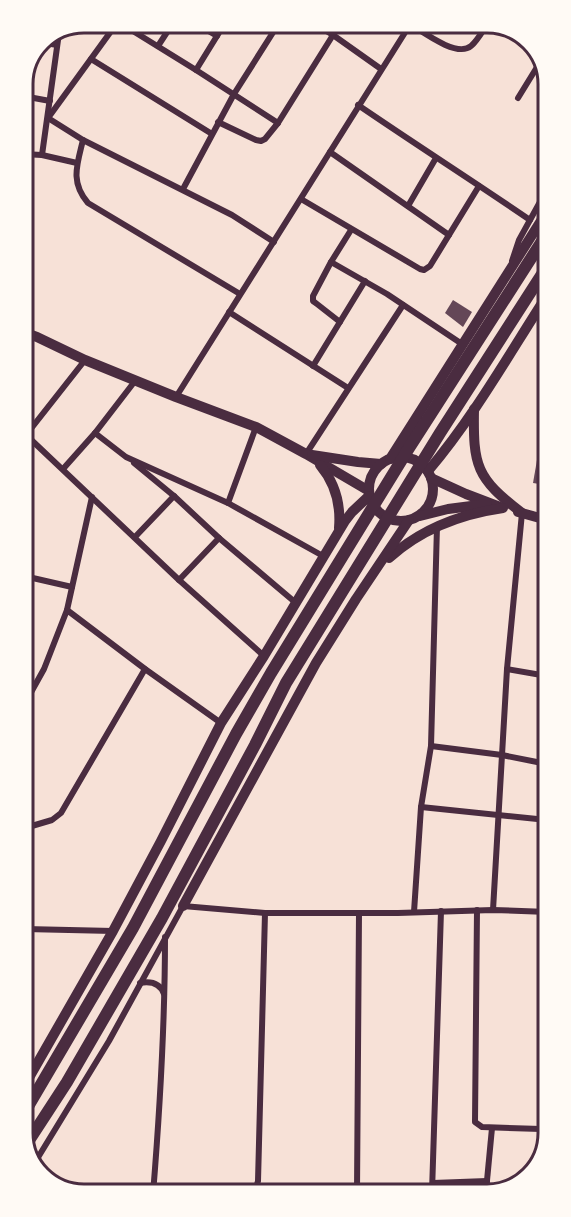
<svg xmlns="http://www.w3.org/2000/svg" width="571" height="1217" viewBox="0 0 571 1217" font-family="'Sofia Sans Condensed',sans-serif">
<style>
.building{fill:#644757}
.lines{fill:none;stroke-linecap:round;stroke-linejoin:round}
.minor{stroke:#4a2c40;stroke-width:6}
.secondary{stroke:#4a2c40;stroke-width:10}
.trunk{stroke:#4a2c40;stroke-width:12}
.rim{fill:none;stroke:#4a2c40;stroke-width:3}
</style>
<rect width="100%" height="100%" fill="#f7e1d7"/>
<g class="building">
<path d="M453 300 472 312 463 327 445 313Z"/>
<path d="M541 437H546V485L533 483Z"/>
</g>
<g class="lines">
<g class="minor">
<path d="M117 23 48 118 83 140 232 215 274 242"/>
<path d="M120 23 196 70 278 123"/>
<path d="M195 23 217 36"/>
<path d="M313 23 333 35 381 69"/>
<path d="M399 23 407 28"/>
<path d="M410 24C423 32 457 58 471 46 478 40 483 30 488 23"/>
<path d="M40 42 57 45"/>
<path d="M158 46 173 23"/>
<path d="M91 59 212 134"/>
<path d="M196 70 225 23"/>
<path d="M23 96 50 101"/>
<path d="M518 98 542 59"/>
<path d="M358 105C415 144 473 181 530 220"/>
<path d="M218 122 256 140 261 141 265 139 278 123 333 35"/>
<path d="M83 140C77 165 70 182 88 203L240 294"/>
<path d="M330 152 449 235"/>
<path d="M23 154 42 155 77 163"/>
<path d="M42 155 59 33"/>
<path d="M183 189 234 94 279 23"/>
<path d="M301 199 420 269 424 270 430 266 479 186"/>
<path d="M408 206 436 158"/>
<path d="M512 261 519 240 546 191"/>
<path d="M331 262 387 294 462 344"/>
<path d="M229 312 348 388"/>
<path d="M340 322 317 304 313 301V296L331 262 351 230"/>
<path d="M313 366 365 281"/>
<path d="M176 397 411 23"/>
<path d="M24 433 179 580 264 656"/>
<path d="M95 433 126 457 228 503 323 556"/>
<path d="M26 435 85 360"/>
<path d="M306 454 403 305"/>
<path d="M134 463 174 496 219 538 296 603"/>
<path d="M63 469 95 433 135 381"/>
<path d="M228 503 256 427"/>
<path d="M135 537 174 496"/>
<path d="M24 576 72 587"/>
<path d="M179 580 219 538"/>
<path d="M67 610 92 497"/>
<path d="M507 669 547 676"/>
<path d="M24 705 44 669 67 610 145 669 221 723"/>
<path d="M431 746 502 755 547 764"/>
<path d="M421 807 547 820"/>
<path d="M25 828 52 820 61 813 145 669"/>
<path d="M477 910 475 1122 482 1127 541 1129 544 1127 546 1124 548 1032"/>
<path d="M493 910 507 669 522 513"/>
<path d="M414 912 421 807 431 746 437 526"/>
<path d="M25 929 113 931"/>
<path d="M140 983C151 981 160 983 164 994"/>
<path d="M34 1164 109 1041 183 906 265 913H398L493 910 548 912"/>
<path d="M433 1183 487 1181"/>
<path d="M486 1191 492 1128"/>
<path d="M357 1192 359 913"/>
<path d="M432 1192 441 911"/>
<path d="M252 1193 256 1188 258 1181 265 913"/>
<path d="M153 1194C160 1108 165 1023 165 937"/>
</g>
<g class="secondary">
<path d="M23 332 37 337 85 360 176 397 256 427 306 454 369 491"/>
<path d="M474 409C473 466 476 478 522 513"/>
<path d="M312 455 358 462 381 464"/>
<circle cx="401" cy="489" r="32"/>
<path d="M390 459 546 213"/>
<path d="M320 465C336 484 341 504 339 528"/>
<path d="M428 471C473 418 508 356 546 297"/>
<path d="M431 478 466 494 500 507"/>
<path d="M518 512 547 520"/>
<path d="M420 516 448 509 487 504"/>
<path d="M389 558C421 529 461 514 503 508"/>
<path d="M183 906 316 663 356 599 409 520"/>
<path d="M26 1083 113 931 161 841 221 723 264 656 345 521 352 512 369 496"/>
</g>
<g class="trunk">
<path d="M26 1110 133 928 236 734 271 673 409 448 546 235"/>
<path d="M26 1145 67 1082 162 918 255 745 286 683 440 433 546 268"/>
</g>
</g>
<path d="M0 0H571V1217H0ZM84 33H487A51 51 0 0 1 538 84V1133A51 51 0 0 1 487 1184H84A51 51 0 0 1 33 1133V84A51 51 0 0 1 84 33Z" fill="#fffaf5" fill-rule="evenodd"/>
<path class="rim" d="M84 33H487A51 51 0 0 1 538 84V1133A51 51 0 0 1 487 1184H84A51 51 0 0 1 33 1133V84A51 51 0 0 1 84 33Z"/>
</svg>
